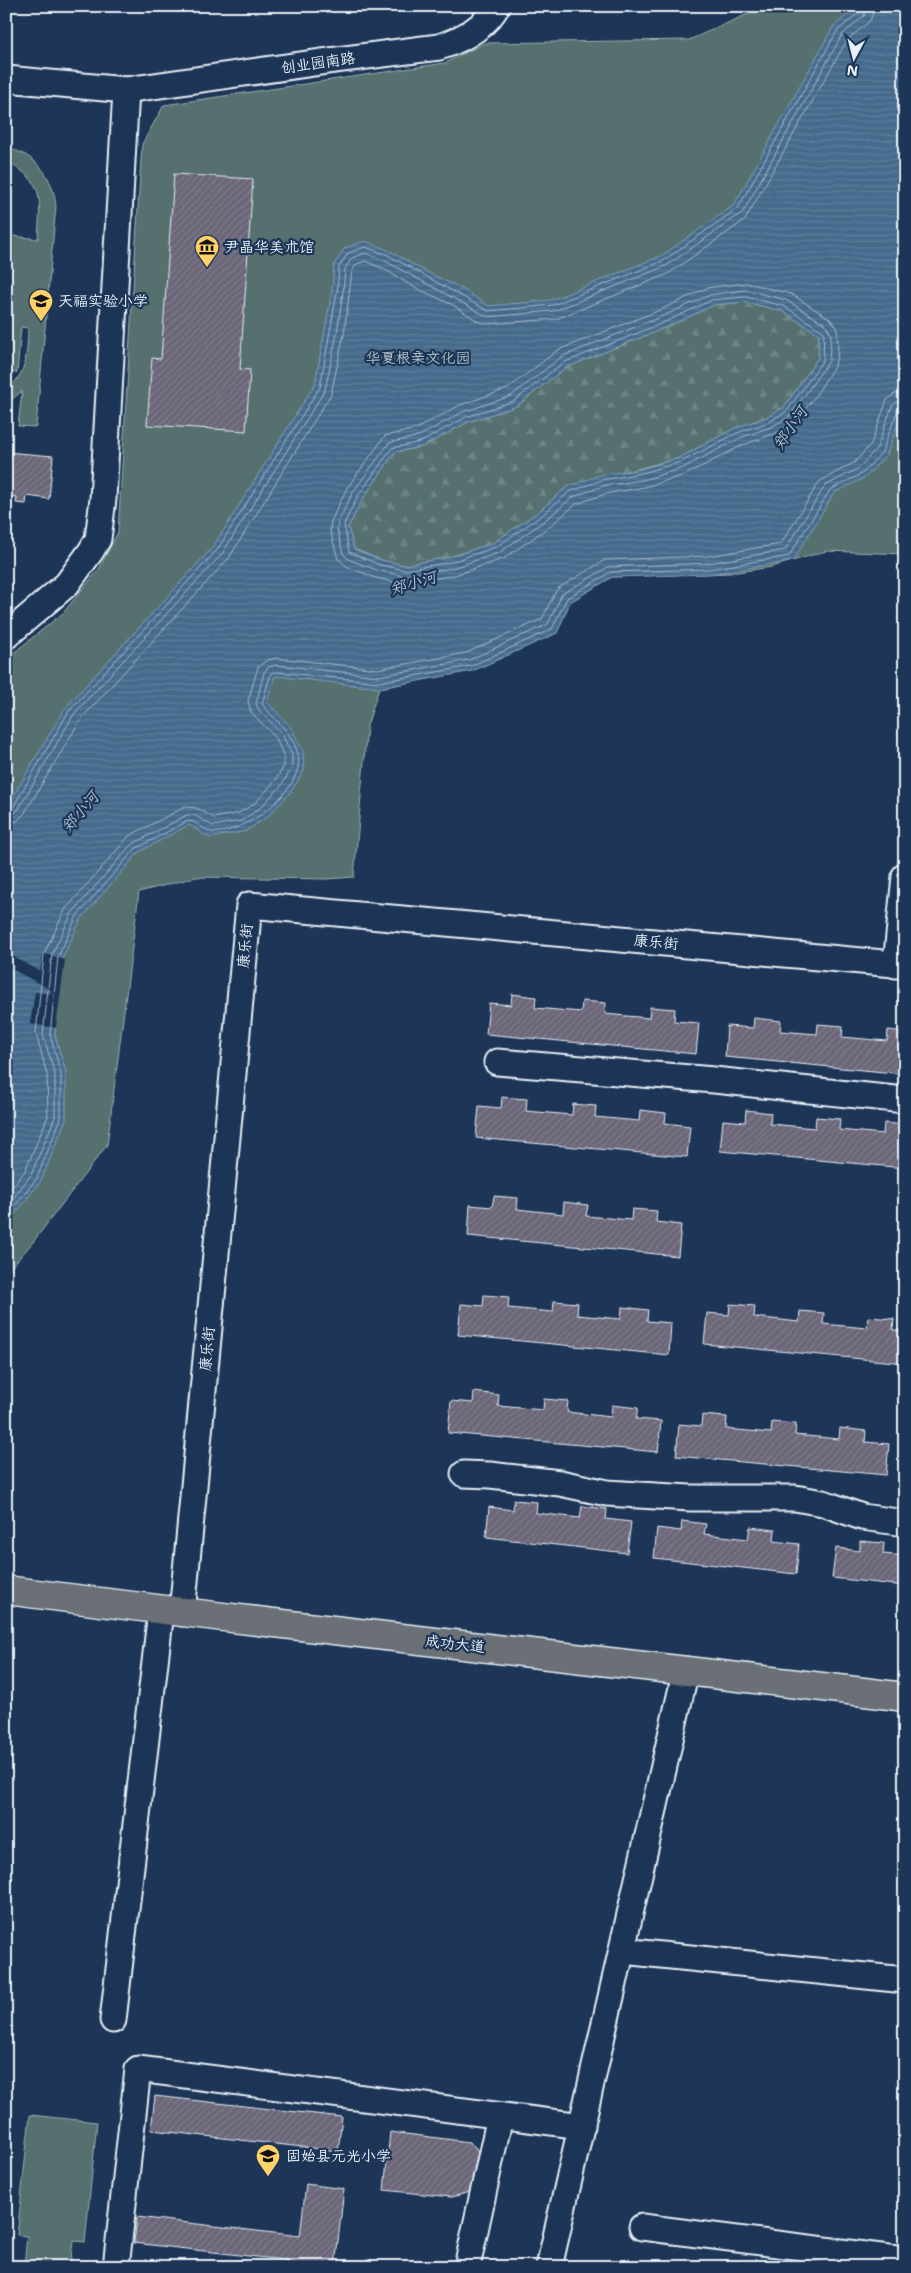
<svg xmlns="http://www.w3.org/2000/svg" width="911" height="2273" viewBox="0 0 911 2273" font-family="'Shantell Sans','LXGW WenKai TC',sans-serif">
<style>
.green{fill:#54706e;stroke:#9eb0b3}
.forest{fill:url(#forest-firs);stroke:#9eb0b3}
.water{fill:url(#water-rules);stroke:#86a0b7;fill-rule:evenodd}
.pier{fill:#1d3557}
.lines{fill:none;stroke-linecap:round;stroke-linejoin:round}
.shore{stroke:#a6bbcd;stroke-width:1}
.building{fill:url(#building-hatch);stroke:#e8f1f8}
.minor-casing{stroke:#e8f1f8;stroke-width:29}
.major-casing{stroke:#e8f1f8;stroke-width:31}
.minor{stroke:#1d3557;stroke-width:25}
.major{stroke:#6b7074;stroke-width:28}
.labels{text-anchor:middle;dominant-baseline:central;stroke-width:4.5;stroke-linejoin:round;paint-order:stroke}
.street-label{font-size:15px;fill:#e8f1f8;stroke:#1d3557}
.poi-label{font-size:15px;fill:#e8f1f8;stroke:#1d3557;text-anchor:start}
.park-label{font-size:15px;fill:#b4c4c8;stroke:#1d3557}
.water-label{font-size:16px;font-style:italic;fill:#afc2d2;stroke:#1d3557}
</style>
<defs>
<pattern id="forest-firs" width="22" height="20" patternUnits="userSpaceOnUse" patternTransform="scale(1.25)"><rect width="22" height="20" fill="#54706e"/><path d="M5 1l3.5 6h-7zM16 11l3.5 6h-7z" fill="#6d8583"/></pattern>
<pattern id="water-rules" width="6" height="5" patternUnits="userSpaceOnUse" patternTransform="scale(1.25)"><rect width="6" height="5" fill="#446a8c"/><path d="M0 2.5h6" fill="none" stroke="#5f809d"/></pattern>
<pattern id="building-hatch" width="6" height="6" patternUnits="userSpaceOnUse" patternTransform="scale(1.25)"><rect width="6" height="6" fill="#6b6678"/><path d="M-1 1l2-2M0 6l6-6M5 7l2-2" fill="none" stroke="#807c8c"/></pattern>
</defs>
<rect width="100%" height="100%" fill="#1d3557"/>
<filter id="ink" filterUnits="userSpaceOnUse"><feTurbulence type="fractalNoise" baseFrequency=".02" numOctaves="2"/><feDisplacementMap in="SourceGraphic" scale="10" xChannelSelector="R" yChannelSelector="G"/><feConvolveMatrix kernelMatrix="1 2 1 2 8 2 1 2 1" color-interpolation-filters="sRGB"/></filter>
<g filter="url(#ink)">
<g class="green">
<path d="M766 6H905V554L826 551 772 567 731 573 612 577 570 602 557 633 472 671 379 688 367 726 354 877 327 879 196 877 139 892 107 1145 33 1242 6 1273V659L63 613 99 569 118 532 142 144 164 105 445 63 485 43 689 40Z"/>
<path d="M6 148C36 154 53 176 56 206L36 427 18 426 22 391 6 404V389C28 376 27 350 28 328L21 327 17 373 6 371V235L38 239C40 199 46 181 6 162Z"/>
<path d="M30 2115 97 2122 85 2242 73 2241 70 2267H24L27 2236 17 2235Z"/>
</g>
<path class="forest" d="M745 302 782 311 819 334 818 358 784 407 767 417 735 428 679 458 567 487 538 512 493 543 449 557 405 565 381 560 354 549 348 527 363 499 395 452 422 447 468 422 517 406 565 368 667 327 714 305Z"/>
<path class="water" d="M858 6H905V404L887 454 866 477 834 493 793 561 710 574 612 577 570 602 557 633 472 671 379 688 275 676 267 702 291 727 303 752 304 771 290 793 267 817 246 831 210 838 189 825 139 852 81 919 62 959 55 1035 66 1072V1119L41 1181 6 1225V808L65 708 213 547 315 384 332 291 334 265 345 248 365 241 390 251 423 270 462 289 489 306 551 300 661 256 734 205 833 27ZM745 302 782 311 819 334 818 358 784 407 767 417 735 428 679 458 641 469 600 475 567 487 538 512 493 543 449 557 405 565 381 560 354 549 348 527 363 499 395 452 422 447 468 422 517 406 565 368 667 327 714 305Z"/>
<path class="pier" d="M6 953 40 971 43 953 65 960 56 1028 30 1024 35 992 50 994 51 990 6 966Z"/>
<g class="lines">
<g class="shore">
<path d="M747 283 791 294 829 318 837 327 838 352 835 365 814 398 794 423 774 434 743 445 685 475 645 487 605 494 576 504 549 527 503 559 455 575 402 584 376 578 348 567 338 559 330 530 331 521 347 488 385 436 416 429 460 405 507 389 558 350 660 310 707 288Z"/>
<path d="M746 290 786 300 825 324 831 334 829 361 789 417 771 427 740 438 683 468 643 480 603 486 573 497 544 521 499 553 452 568 403 576 377 570 350 560 343 554 337 529 338 522 353 492 389 443 419 436 463 412 511 396 561 357 663 316 710 295Z"/>
<path d="M746 297 784 306 824 332 823 360 787 411 769 422 737 433 681 462 642 473 602 480 569 492 541 516 496 547 451 562 405 570 380 565 349 552 344 524 358 496 392 448 421 442 466 417 514 401 563 363 665 322 712 300Z"/>
<path d="M6 809 13 807 69 711 217 550 320 387 337 292 339 267 348 253 365 247 388 255 488 311 553 305 663 261 738 208 837 31 860 12 861 6"/>
<path d="M6 816 12 815 18 810 74 714 222 554 325 390 337 333 343 292 345 269 352 258 365 253 385 261 488 317 554 311 666 266 743 212 842 35 864 16 867 6"/>
<path d="M6 823 17 821 24 814 81 719 229 558 331 394 344 334 352 271 357 264 365 261 382 268 414 287 453 305 479 322 488 324 556 319 668 274 745 220 847 40 870 21 875 6"/>
<path d="M6 1195 25 1171 48 1116 47 1075 36 1033 44 954 65 910 129 836 185 807 197 808 214 818 239 813 255 803 275 781 284 766V757L276 738 251 712 248 701 258 667 267 660 277 658 378 669 466 653 542 619 557 589 605 560 708 556 781 544 819 482 855 462 871 444 887 400 894 394 905 392"/>
<path d="M6 1207 31 1175 55 1117V1074L43 1035 52 954 72 913 131 845 187 815H194L213 826 241 821 260 808 281 786 292 768V755L282 734 259 710 256 704 264 672 269 667 276 665 379 676 469 660 548 624 562 594 608 567 709 563 785 550 825 486 859 468 877 448 892 406 898 401 905 399"/>
<path d="M6 1217 37 1178 61 1118V1073L50 1035 58 957 77 916 135 849 188 821C197 821 204 831 212 832 245 835 306 789 298 754 292 731 275 721 262 704L271 673 276 672 379 682 471 666 552 629 567 598 611 572 709 569 789 556 830 490 863 473 882 452 898 409 905 406"/>
</g>
</g>
<g class="building">
<path d="M174 174 253 179 240 369 250 370 246 431 147 425 152 358 161 359Z"/>
<path d="M6 452 53 456 49 499 27 496 26 504 16 503 17 497 6 496Z"/>
<path d="M512 994 536 997 535 1008 581 1012 582 1001 606 1003 605 1014 649 1018 650 1007 675 1009 674 1021 699 1023 696 1054 486 1034 489 1003 511 1005Z"/>
<path d="M754 1018 781 1021 780 1031 817 1034 818 1024 843 1026 842 1037 887 1041 888 1030 905 1032V1074L725 1057 727 1026 753 1028Z"/>
<path d="M502 1097 527 1099 526 1111 572 1115 573 1104 596 1106 595 1117 639 1121 640 1110 666 1113 665 1123 690 1126 687 1157 476 1138 479 1106 501 1108Z"/>
<path d="M746 1110 771 1113 770 1124 815 1128 816 1117 840 1119 839 1130 883 1134 884 1123 905 1125V1168L720 1151 723 1120 745 1122Z"/>
<path d="M494 1196 518 1198 517 1209 563 1214 564 1202 588 1205 586 1216 631 1220 632 1209 657 1211 656 1222 681 1225 678 1256 468 1236 470 1205 492 1207Z"/>
<path d="M484 1295 509 1297 508 1308 553 1312 554 1301 578 1303 577 1315 621 1319 622 1307 648 1310 647 1321 671 1323 669 1355 458 1335 461 1304 483 1306Z"/>
<path d="M730 1304 755 1306 754 1317 799 1322 800 1311 824 1313 823 1324 867 1328 868 1317 894 1319 893 1330 905 1331V1363L704 1344 707 1313 729 1315Z"/>
<path d="M474 1392 499 1395 498 1406 543 1410 544 1399 568 1401 567 1412 611 1417 612 1405 638 1408 636 1419 661 1421 658 1452 448 1433 451 1401 473 1403Z"/>
<path d="M702 1415 727 1417 726 1429 771 1433 772 1422 796 1424 795 1435 839 1439 840 1428 866 1431 865 1442 889 1444 886 1475 676 1456 679 1424 701 1426Z"/>
<path d="M514 1500 537 1502 536 1513 580 1518 582 1506 607 1509 606 1519 631 1522 627 1553 486 1537 489 1507 513 1510Z"/>
<path d="M682 1521 706 1524 704 1534 748 1539 750 1527 775 1530 774 1541 799 1544 796 1574 654 1558 657 1528 681 1531Z"/>
<path d="M860 1541 884 1543 883 1554 905 1556V1586L832 1578 836 1548 860 1551Z"/>
<path d="M155 2096 342 2117 338 2151 151 2130Z"/>
<path d="M390 2132 470 2142 482 2157 478 2182 467 2193 451 2197 384 2190Z"/>
<path d="M306 2184 344 2189 335 2267H292V2261L134 2243 137 2217 300 2236Z"/>
</g>
<g class="lines">
<defs>
<g id="minor">
<path d="M6 79 126 90 328 61 439 47C461 40 485 27 497 6"/>
<path d="M6 636 67 584 91 551 98 539 103 499 126 90"/>
<path d="M896 965 905 876"/>
<path d="M497 1062 714 1080 905 1100"/>
<path d="M464 1474 490 1475 560 1483 607 1493 639 1495 690 1498H795L823 1503 862 1517 905 1523"/>
<path d="M182 1613 249 905 905 965"/>
<path d="M622 1951 905 1980"/>
<path d="M113 2020 161 1611"/>
<path d="M642 2227 905 2260"/>
<path d="M116 2267 138 2069 582 2126"/>
<path d="M467 2267 500 2116"/>
<path d="M549 2267 686 1670"/>
</g>
<path id="major" d="M6 1590C305 1629 605 1660 905 1697"/>
</defs>
<use href="#minor" class="minor-casing"/>
<use href="#major" class="major-casing"/>
<use href="#minor" class="minor"/>
<use href="#major" class="major"/>
</g>
</g>
<defs>
<symbol id="museum-pin" viewBox="-11 -11 22 30"><path d="M0 17L-7.5 6A9.5 9.5 0 1 1 7.5 6Z" fill="#ffd166" stroke="#1d3557"/><path d="M0-6L6-3V-2H-6V-3ZM-5-1h2V3h-2ZM-1-1h2V3h-2ZM3-1h2V3H3ZM-6 4H6V6H-6Z" fill="#111"/></symbol>
<symbol id="school-pin" viewBox="-11 -11 22 30"><path d="M0 17L-7.5 6A9.5 9.5 0 1 1 7.5 6Z" fill="#ffd166" stroke="#1d3557"/><path d="M0-5L7-2L0 1L-7-2ZM-4 1L0 2.5L4 1V4Q0 6-4 4Z" fill="#111"/></symbol>
</defs>
<g fill-rule="evenodd">
<use href="#museum-pin" x="193" y="233" width="28" height="38"/>
<use href="#school-pin" x="27" y="287" width="28" height="38"/>
<use href="#school-pin" x="254" y="2142" width="28" height="38"/>
</g>
<g class="labels">
<g class="street-label">
<text transform="translate(318 63) rotate(-8)">创业园南路</text>
<text transform="translate(656 942) rotate(5)">康乐街</text>
<text transform="translate(245 946) rotate(-85)">康乐街</text>
<text transform="translate(207 1349) rotate(-85)">康乐街</text>
<text transform="translate(455 1644) rotate(6)">成功大道</text>
</g>
<g class="poi-label">
<text x="224" y="247">尹晶华美术馆</text>
<text x="58" y="301">天福实验小学</text>
<text x="286" y="2156">固始县元光小学</text>
</g>
<g class="park-label">
<text x="418" y="358">华夏根亲文化园</text>
</g>
<g class="water-label">
<text transform="translate(790 428) rotate(-56)">郑小河</text>
<text transform="translate(413 583) rotate(-17)">郑小河</text>
<text transform="translate(80 812) rotate(-50)">郑小河</text>
</g>
</g>
<rect width="911" height="2273" fill="none" stroke="#1d3557" stroke-width="25"/>
<rect x="12" y="12" width="886" height="2248" fill="none" stroke="#e8f1f8" stroke-width="2" filter="url(#ink)"/>
<g transform="translate(854 58) rotate(187)" stroke="#1d3557" stroke-width="4" paint-order="stroke">
<path d="M0-4L9 19L0 12L-9 19Z" fill="#e8f1f8"/>
<text y="-8" font-size="14" font-weight="bold" text-anchor="middle" fill="#e8f1f8">N</text>
</g>
</svg>
